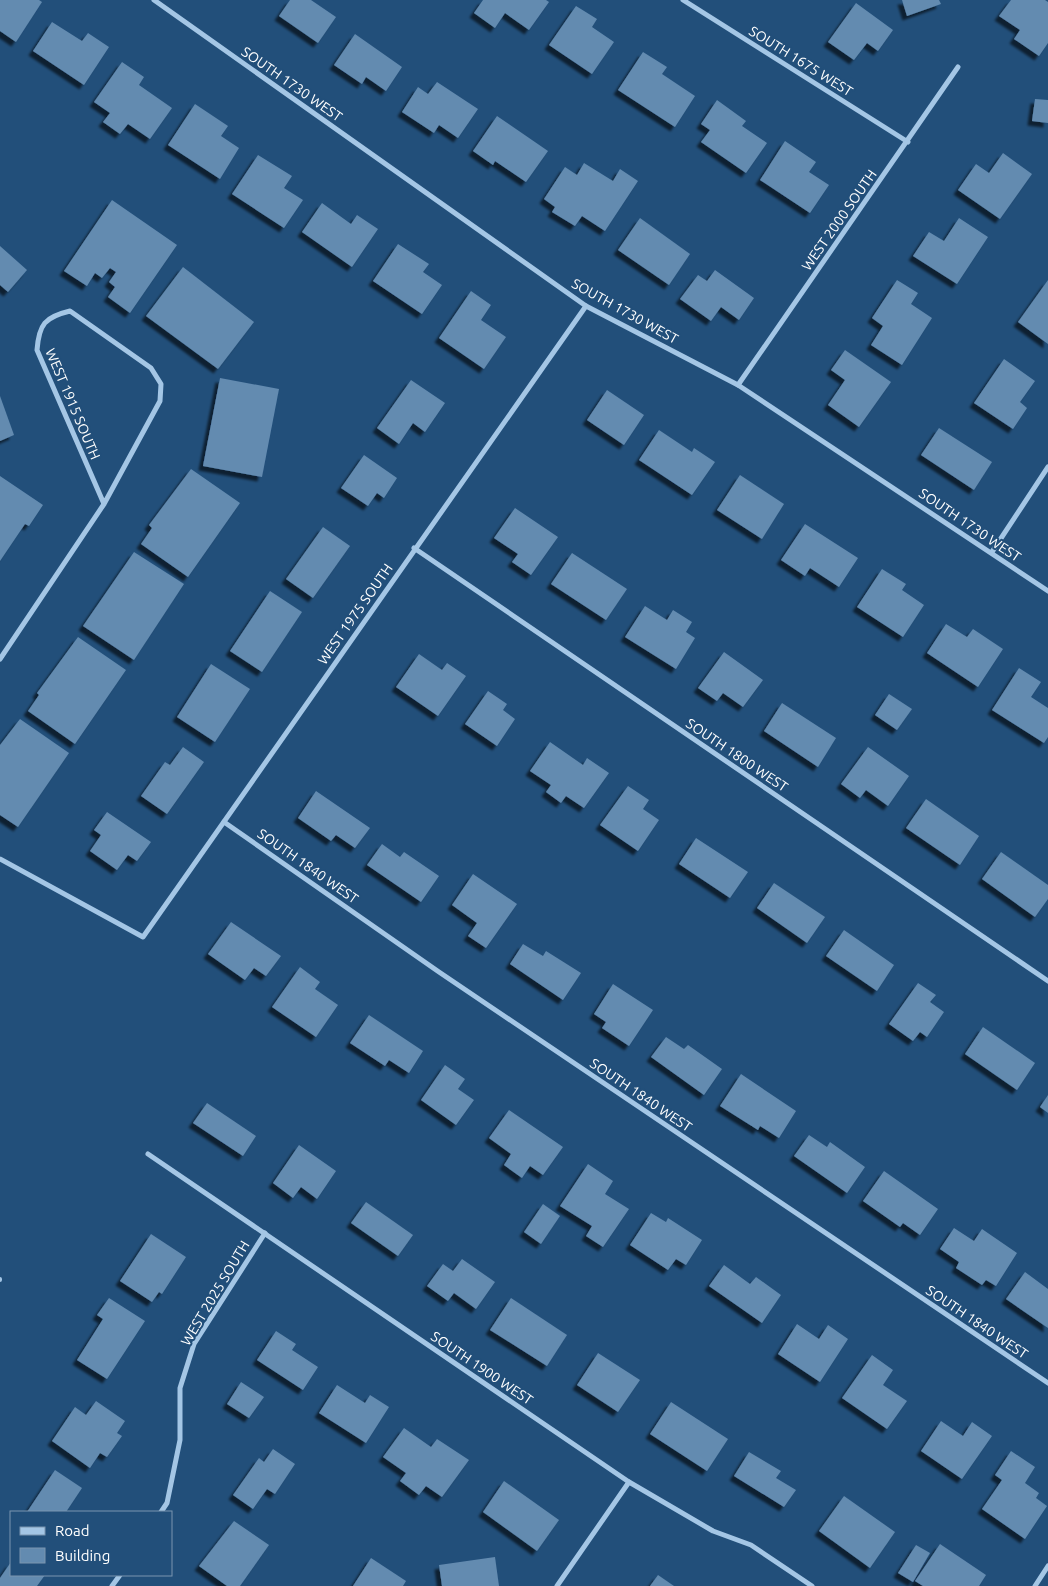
<svg xmlns="http://www.w3.org/2000/svg" width="1048" height="1586" viewBox="0 0 1048 1586" font-family="Ubuntu,sans-serif">
<style>
.building{fill:#638bb0;filter:url(#shadow)}
.lines{fill:none;stroke-linecap:round;stroke-linejoin:round}
.service{stroke:#a4c6e5;stroke-width:4}
.minor{stroke:#a4c6e5;stroke-width:5}
.labels{text-anchor:middle;dominant-baseline:central;stroke-width:4;stroke-linejoin:round;paint-order:stroke}
.street-label{font-size:14px;fill:#fff;stroke:#224f7a}
</style>
<defs>
<filter id="shadow"><feDropShadow dx="-4.5" dy="4.5" stdDeviation="1" flood-color="#0009"/></filter>
</defs>
<rect width="100%" height="100%" fill="#224f7a"/>
<g class="building">
<path d="M0 0H39L42 2 16 42 0 31Z"/>
<path d="M290 0H311L336 17 318 43 279 16Z"/>
<path d="M483 0H546L549 2 529 30 505 13 495 28 474 13Z"/>
<path d="M902 0H939L941 4 907 16Z"/>
<path d="M1011 0H1045L1048 2V43L1039 56 1014 39 1020 30 999 16Z"/>
<path d="M856 3 893 30 878 51 867 43 854 60 828 42Z"/>
<path d="M576 6 597 19 592 27 614 42 592 74 549 45Z"/>
<path d="M52 22 82 41 88 33 109 47 84 85 33 51Z"/>
<path d="M355 34 402 67 386 91 366 77 362 84 334 65Z"/>
<path d="M643 52 667 67 662 74 695 96 675 127 618 90Z"/>
<path d="M122 62 144 77 139 85 172 108 150 139 128 124 120 134 103 122 110 113 94 102Z"/>
<path d="M437 82 478 109 458 138 439 125 434 133 402 112 418 87 428 94Z"/>
<path d="M1035 99 1048 100V123L1032 121Z"/>
<path d="M717 100 746 121 742 126 767 143 746 173 701 142 710 130 701 124Z"/>
<path d="M195 104 228 126 221 136 239 148 220 179 168 145Z"/>
<path d="M497 116 548 151 526 182 495 161 493 165 473 151Z"/>
<path d="M785 141 816 162 809 172 829 185 810 213 760 180Z"/>
<path d="M1003 153 1032 174 1000 219 958 190 976 164 989 173Z"/>
<path d="M258 155 292 176 284 188 303 200 284 228 232 194Z"/>
<path d="M584 163 613 181 620 169 638 181 605 231 582 216 575 226 552 212 555 207 544 199 565 167 577 175Z"/>
<path d="M112 200 177 245 130 313 108 297 115 287 109 282 116 272 110 268 102 278 95 273 87 286 64 271Z"/>
<path d="M322 203 351 224 357 215 378 229 352 267 302 232Z"/>
<path d="M640 218 690 254 669 285 618 250Z"/>
<path d="M959 218 988 237 957 284 913 256 929 232 944 241Z"/>
<path d="M398 244 429 264 423 272 442 285 422 314 373 281Z"/>
<path d="M0 246 27 270 8 292 0 285Z"/>
<path d="M183 267 254 322 218 369 146 316Z"/>
<path d="M715 270 754 298 739 320 721 307 711 321 680 299 698 275 707 281Z"/>
<path d="M897 280 918 293 911 304 932 318 902 365 871 345 883 326 872 318Z"/>
<path d="M1048 280V344L1018 322Z"/>
<path d="M471 291 491 305 481 320 506 337 484 369 439 338Z"/>
<path d="M845 350 891 382 859 427 828 405 845 380 831 370Z"/>
<path d="M1004 359 1035 381 1020 402 1027 408 1013 429 974 403Z"/>
<path d="M220 378 279 389 262 477 203 466Z"/>
<path d="M411 380 445 403 425 432 413 423 399 444 377 428Z"/>
<path d="M607 390 644 415 624 445 587 420Z"/>
<path d="M0 396 14 435 0 441Z"/>
<path d="M939 428 992 462 974 490 921 455Z"/>
<path d="M659 430 692 452 694 448 715 462 692 495 639 460Z"/>
<path d="M364 455 397 478 384 498 377 493 368 506 341 488Z"/>
<path d="M191 469 240 503 188 577 141 544 152 528 149 525Z"/>
<path d="M740 475 784 504 762 539 717 510Z"/>
<path d="M0 476 43 505 29 526 25 524 0 561Z"/>
<path d="M515 508 558 537 531 575 512 562 518 554 494 538Z"/>
<path d="M805 524 858 558 839 587 810 568 805 576 781 560Z"/>
<path d="M323 527 350 546 313 598 286 579Z"/>
<path d="M134 552 184 584 134 660 83 626Z"/>
<path d="M572 553 627 589 606 620 551 584Z"/>
<path d="M882 569 906 584 902 590 924 605 903 637 857 607Z"/>
<path d="M270 591 302 612 262 672 230 651Z"/>
<path d="M645 606 667 620 673 610 692 622 686 632 695 638 676 669 625 637Z"/>
<path d="M946 624 967 637 973 629 1003 649 978 687 927 653Z"/>
<path d="M78 637 126 670 75 744 28 711 39 695 37 693Z"/>
<path d="M724 652 763 680 743 707 723 693 717 701 698 688Z"/>
<path d="M419 654 442 670 447 663 466 676 438 716 396 687Z"/>
<path d="M211 664 250 689 215 742 177 717Z"/>
<path d="M1019 668 1041 682 1031 697 1048 708V737L1044 743 992 710Z"/>
<path d="M488 691 507 704 503 710 515 719 497 746 465 724Z"/>
<path d="M889 694 912 709 897 730 875 715Z"/>
<path d="M782 703 836 738 818 767 764 731Z"/>
<path d="M20 719 69 753 18 827 0 815V745Z"/>
<path d="M550 742 583 765 587 758 609 773 584 808 566 796 561 803 546 792 551 785 530 771Z"/>
<path d="M183 747 204 762 167 814 141 796 165 762 170 765Z"/>
<path d="M868 747 909 776 888 806 866 790 860 798 841 784Z"/>
<path d="M628 786 649 800 643 809 659 820 638 851 600 825Z"/>
<path d="M316 791 370 828 355 848 336 835 331 841 298 818Z"/>
<path d="M926 799 979 836 960 865 906 828Z"/>
<path d="M107 812 151 842 137 861 128 855 117 870 90 851 101 835 94 830Z"/>
<path d="M696 838 748 872 730 898 679 864Z"/>
<path d="M382 844 400 857 404 852 439 876 421 902 367 865Z"/>
<path d="M1001 852 1048 885V899L1035 917 982 879Z"/>
<path d="M473 874 517 904 486 948 468 936 477 923 452 905Z"/>
<path d="M774 883 825 917 807 943 757 908Z"/>
<path d="M231 922 281 956 266 976 254 968 245 980 208 954Z"/>
<path d="M844 930 894 965 877 991 826 956Z"/>
<path d="M523 944 543 956 546 951 581 973 563 1000 510 964Z"/>
<path d="M300 967 320 982 315 989 338 1005 316 1037 272 1007Z"/>
<path d="M918 983 936 995 930 1002 944 1012 927 1037 920 1032 913 1041 889 1024Z"/>
<path d="M613 984 653 1010 629 1046 602 1028 606 1022 594 1014Z"/>
<path d="M369 1015 423 1051 409 1073 389 1060 385 1066 350 1043Z"/>
<path d="M983 1027 1035 1063 1017 1090 965 1054Z"/>
<path d="M666 1037 684 1049 688 1045 722 1069 704 1095 651 1057Z"/>
<path d="M445 1065 465 1079 458 1089 474 1100 456 1125 421 1100Z"/>
<path d="M741 1074 796 1111 779 1138 760 1126 758 1130 720 1106Z"/>
<path d="M1048 1095V1113L1040 1107Z"/>
<path d="M207 1103 256 1136 243 1156 193 1123Z"/>
<path d="M509 1110 563 1147 543 1175 530 1166 522 1178 504 1165 511 1154 489 1138Z"/>
<path d="M809 1135 827 1147 830 1142 865 1167 847 1193 794 1156Z"/>
<path d="M299 1145 336 1171 317 1199 301 1187 293 1198 273 1183Z"/>
<path d="M588 1164 613 1181 605 1194 629 1209 603 1247 586 1236 592 1226 560 1206Z"/>
<path d="M884 1171 938 1209 920 1235 903 1223 900 1227 863 1201Z"/>
<path d="M366 1202 413 1235 398 1256 351 1223Z"/>
<path d="M543 1204 560 1216 541 1244 524 1232Z"/>
<path d="M651 1213 666 1222 668 1218 702 1240 686 1265 676 1259 668 1270 630 1245Z"/>
<path d="M954 1228 974 1241 982 1229 1017 1253 996 1286 986 1280 982 1285 956 1268 959 1262 940 1249Z"/>
<path d="M151 1234 186 1257 162 1294 159 1292 152 1302 120 1281Z"/>
<path d="M462 1259 495 1282 476 1309 454 1293 448 1301 427 1286 443 1264 453 1271Z"/>
<path d="M724 1265 750 1284 756 1277 781 1295 762 1323 709 1286Z"/>
<path d="M1025 1272 1048 1289V1328L1006 1299Z"/>
<path d="M109 1298 145 1321 107 1379 77 1360 103 1319 97 1315Z"/>
<path d="M511 1298 567 1335 547 1366 490 1330Z"/>
<path d="M797 1324 819 1339 828 1325 848 1339 820 1382 778 1354Z"/>
<path d="M276 1331 296 1344 292 1350 318 1367 303 1390 257 1360Z"/>
<path d="M598 1353 640 1380 618 1412 577 1385Z"/>
<path d="M872 1355 893 1370 883 1385 907 1401 887 1429 842 1398Z"/>
<path d="M241 1382 264 1397 249 1418 227 1404Z"/>
<path d="M337 1385 365 1403 370 1395 389 1407 366 1443 319 1413Z"/>
<path d="M96 1401 125 1421 117 1433 122 1436 107 1457 100 1453 90 1468 52 1441 75 1407 86 1415Z"/>
<path d="M671 1402 728 1439 707 1471 650 1434Z"/>
<path d="M941 1421 963 1436 972 1422 992 1436 962 1479 921 1451Z"/>
<path d="M404 1428 431 1447 437 1439 469 1460 442 1497 426 1486 419 1495 400 1481 406 1473 383 1457Z"/>
<path d="M273 1449 295 1464 275 1494 267 1489 253 1509 233 1495 259 1458 264 1462Z"/>
<path d="M1011 1451 1035 1467 1025 1483 1039 1493 1036 1498 1047 1506 1025 1539 982 1509 1002 1480 995 1475Z"/>
<path d="M749 1452 781 1471 776 1478 796 1490 784 1507 734 1476Z"/>
<path d="M55 1470 82 1488 66 1512H27Z"/>
<path d="M504 1481 559 1520 537 1551 483 1512Z"/>
<path d="M844 1496 895 1532 870 1568 819 1531Z"/>
<path d="M234 1521 269 1545 240 1586H227L199 1566Z"/>
<path d="M940 1544 986 1575 979 1586H923L915 1581Z"/>
<path d="M916 1545 930 1553 913 1582 898 1573Z"/>
<path d="M495 1557 499 1586H442L439 1565Z"/>
<path d="M371 1558 406 1581 403 1586H353Z"/>
<path d="M11 1562V1575H45L37 1586H0V1578Z"/>
<path d="M658 1575 674 1586H650Z"/>
</g>
<g class="lines">
<path class="service" d="M0 1279V1280"/>
<g class="minor">
<path d="M154 0 586 306 738 385 1048 591"/>
<path d="M683 0 908 142"/>
<path d="M738 385 958 67"/>
<path d="M414 548 1048 981"/>
<path d="M992 552 1048 467"/>
<path d="M0 659 104 504 160 401 161 384 151 368 70 311C45 317 39 324 37 350L104 504"/>
<path d="M224 822 439 972 1048 1383"/>
<path d="M0 859 143 937 586 306"/>
<path d="M148 1154 629 1482 713 1531 751 1545 812 1586"/>
<path d="M161 1512 167 1503 180 1440V1388L194 1344 265 1233"/>
<path d="M112 1586 120 1575"/>
<path d="M557 1586 629 1482"/>
<path d="M1035 1586 1048 1566"/>
</g>
</g>
<g class="labels">
<g class="street-label">
<text transform="translate(801 61) rotate(32)">SOUTH 1675 WEST</text>
<text transform="translate(292 84) rotate(35)">SOUTH 1730 WEST</text>
<text transform="translate(839 220) rotate(-55)">WEST 2000 SOUTH</text>
<text transform="translate(625 311) rotate(29)">SOUTH 1730 WEST</text>
<text transform="translate(73 404) rotate(67)">WEST 1915 SOUTH</text>
<text transform="translate(970 525) rotate(34)">SOUTH 1730 WEST</text>
<text transform="translate(355 614) rotate(-55)">WEST 1975 SOUTH</text>
<text transform="translate(737 755) rotate(34)">SOUTH 1800 WEST</text>
<text transform="translate(308 866) rotate(35)">SOUTH 1840 WEST</text>
<text transform="translate(641 1095) rotate(34)">SOUTH 1840 WEST</text>
<text transform="translate(215 1293) rotate(-59)">WEST 2025 SOUTH</text>
<text transform="translate(977 1322) rotate(34)">SOUTH 1840 WEST</text>
<text transform="translate(482 1368) rotate(34)">SOUTH 1900 WEST</text>
</g>
</g>
<rect x="10" y="1511" width="162" height="65" fill="#224f7a" stroke="#7a95af"/>
<rect x="20" y="1527" width="25" height="8" fill="#a4c6e5" stroke="#7a95af"/>
<text x="55" y="1536" font-size="15" fill="#ffffff">Road</text>
<rect x="20" y="1548" width="25" height="15" fill="#638bb0" stroke="#7a95af"/>
<text x="55" y="1561" font-size="15" fill="#ffffff">Building</text>
</svg>
